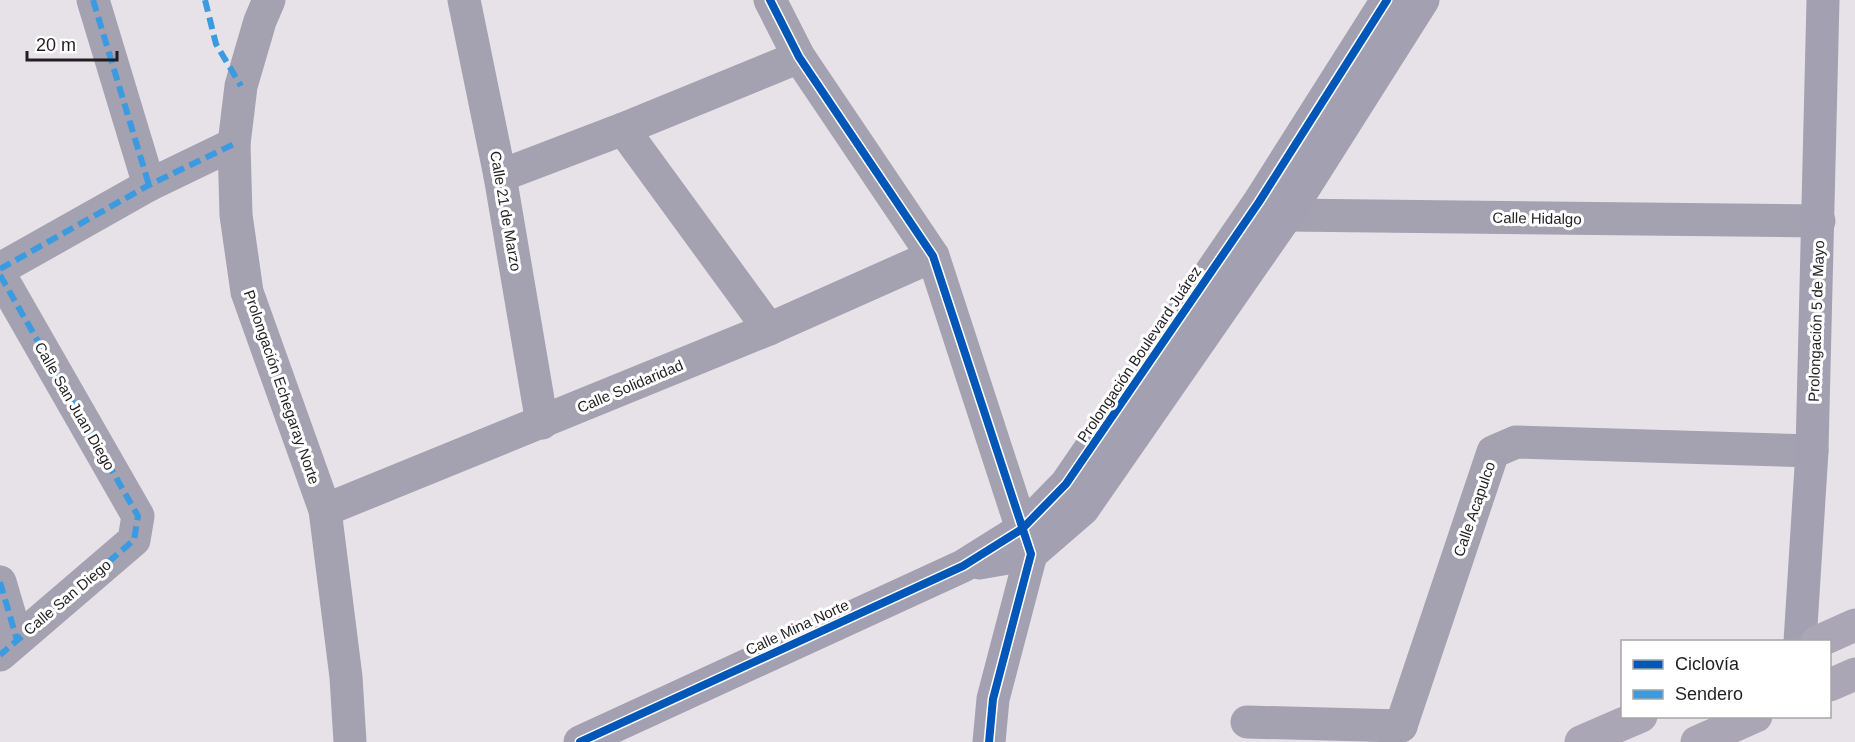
<svg xmlns="http://www.w3.org/2000/svg" width="1855" height="742" viewBox="0 0 1855 742" font-family="Arial,sans-serif">
<style>
.lines{fill:none;stroke-linecap:round;stroke-linejoin:round}
.street{stroke:#a4a1b1;stroke-width:33}
.secondary{stroke:#a3a0b1;stroke-width:33}
.highway{stroke:#aba6b5;stroke-width:33}
.quiet{stroke:#3c9be0;stroke-width:6;stroke-dasharray:12 6;stroke-linecap:butt}
.cycleway-casing{stroke:#fff;stroke-width:11}
.cycleway{stroke:#0057b8;stroke-width:8}
.labels{text-anchor:middle;dominant-baseline:central;stroke-width:6;stroke-linejoin:round;paint-order:stroke}
.street-label{font-size:15px;fill:#221e22;stroke:#fff}
</style>
<rect width="100%" height="100%" fill="#e7e2e7"/>
<g class="lines">
<g class="street">
<path d="M93 0 149 185"/>
<path d="M269 0 260 21 241 86 234 144 236 215 247 292 325 510 346 677 350 742"/>
<path d="M464 0 500 176 542 423"/>
<path d="M770 0 799 57 933 256 1022 529"/>
<path d="M623 129 769 329"/>
<path d="M500 176 623 129 799 57"/>
<path d="M1265 205 1287 215 1819 221"/>
<path d="M0 269 149 185 234 144"/>
<path d="M0 275 138 516 134 540 0 655"/>
<path d="M325 510 769 329 933 256"/>
<path d="M0 582 17 640"/>
<path d="M1247 722 1401 726"/>
<path d="M1401 726 1493 452 1516 442 1812 451"/>
</g>
<g class="secondary">
<path d="M979 563 1031 554 1083 509 1287 215 1423 0"/>
<path d="M1800 642 1812 451 1823 0"/>
<path d="M580 742 963 566 1022 529 1066 484 1259 202 1387 0"/>
<path d="M989 742 993 699 1031 554 1024 536"/>
</g>
<g class="highway">
<path d="M1817 642 1855 625"/>
<path d="M1830 685 1855 674"/>
<path d="M1581 742 1641 716"/>
<path d="M1697 742 1756 716"/>
</g>
<g class="quiet">
<path d="M93 0 149 185"/>
<path d="M205 0 216 44 241 86"/>
<path d="M0 269 149 185 234 144"/>
<path d="M0 275 138 516 134 540 0 655"/>
<path d="M0 582 17 640"/>
</g>
<defs>
<g id="cycleway">
<path d="M770 0 799 57 933 256 1031 554 993 699 989 742"/>
<path d="M580 742 963 566 1022 529 1066 484 1259 202 1387 0"/>
</g>
</defs>
<use href="#cycleway" class="cycleway-casing"/>
<use href="#cycleway" class="cycleway"/>
</g>
<g class="labels">
<g class="street-label">
<text transform="translate(506 211) rotate(80)">Calle 21 de Marzo</text>
<text transform="translate(1537 218) rotate(1)">Calle Hidalgo</text>
<text transform="translate(1816 321) rotate(-88)">Prolongación 5 de Mayo</text>
<text transform="translate(1139 354) rotate(-56)">Prolongación Boulevard Juárez</text>
<text transform="translate(630 386) rotate(-23)">Calle Solidaridad</text>
<text transform="translate(282 387) rotate(71)">Prolongación Echegaray Norte</text>
<text transform="translate(75 406) rotate(60)">Calle San Juan Diego</text>
<text transform="translate(1474 509) rotate(-71)">Calle Acapulco</text>
<text transform="translate(67 597) rotate(-40)">Calle San Diego</text>
<text transform="translate(797 627) rotate(-25)">Calle Mina Norte</text>
</g>
</g>
<rect x="1621" y="640" width="210" height="78" fill="#ffffff" stroke="#a7a5a7" stroke-width="1.5"/>
<rect x="1633" y="660" width="30" height="9" fill="#0057b8" stroke="#a7a5a7" stroke-width="1.5"/>
<text x="1675" y="670" font-size="18" fill="#221e22">Ciclovía</text>
<rect x="1633" y="690" width="30" height="9" fill="#3c9be0" stroke="#a7a5a7" stroke-width="1.5"/>
<text x="1675" y="700" font-size="18" fill="#221e22">Sendero</text>
<path d="M27 51v9h90v-9" fill="none" stroke="#221e22" stroke-width="3"/>
<text x="36" y="51" font-size="18" fill="#221e22" stroke="#ffffff" stroke-width="4.5" paint-order="stroke">20 m</text>
</svg>
